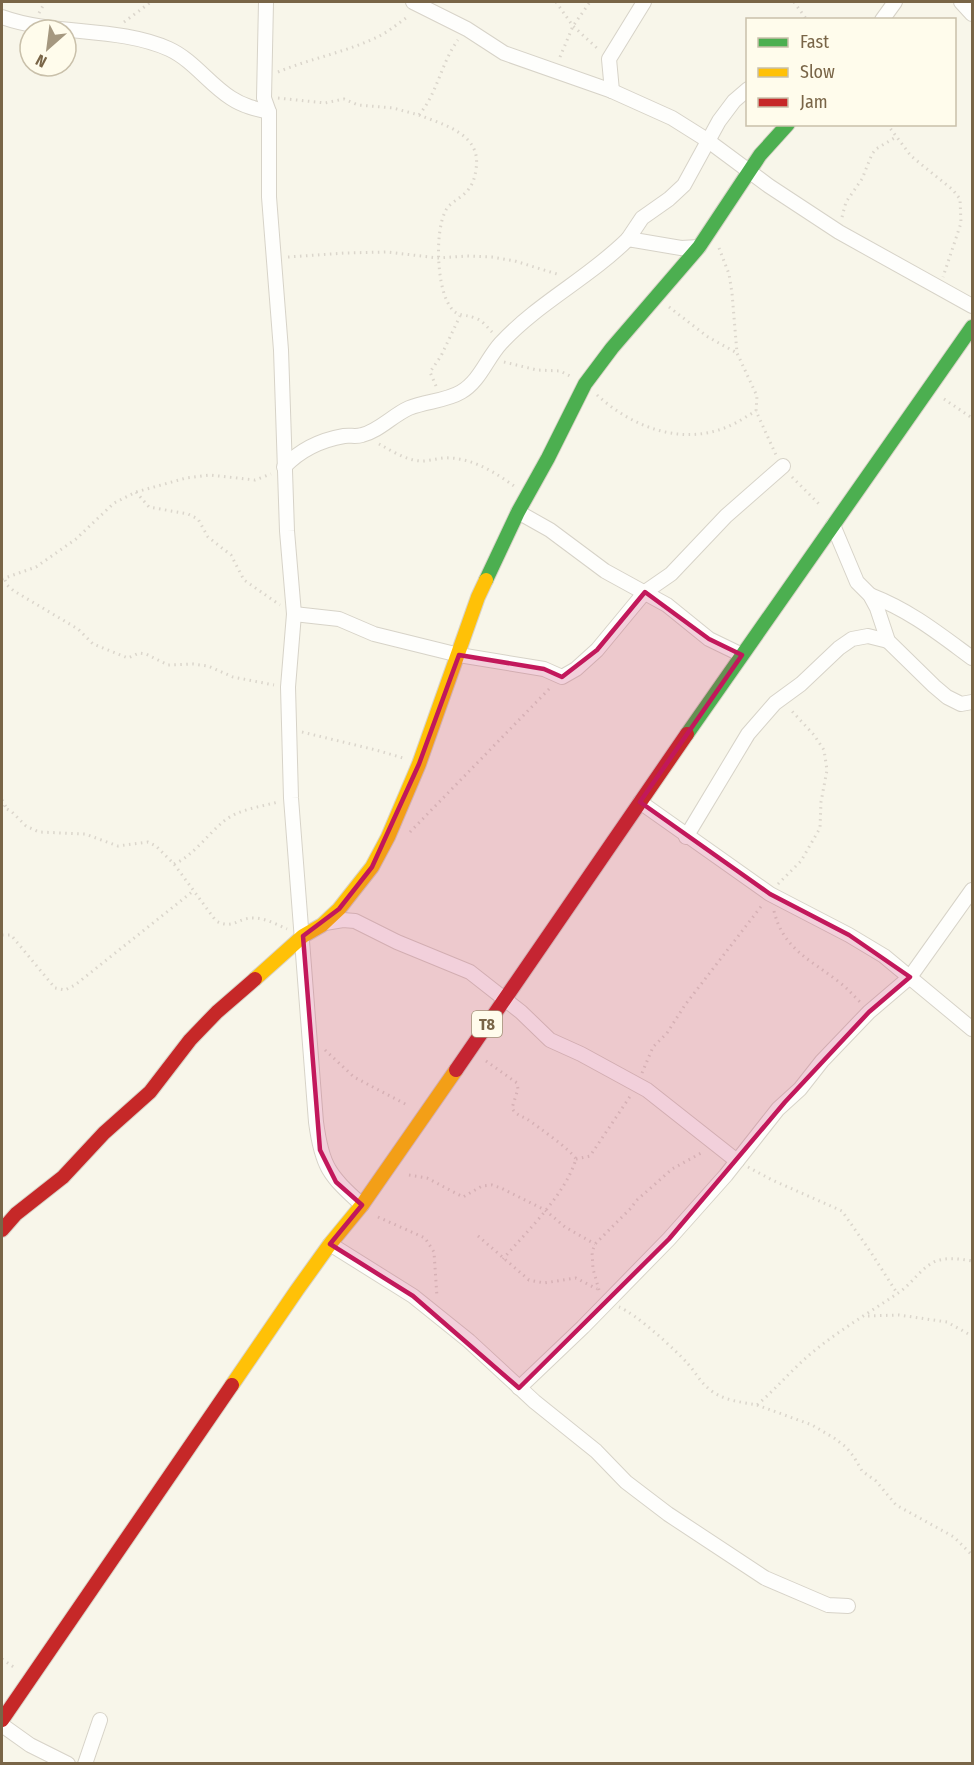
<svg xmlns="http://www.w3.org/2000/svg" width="974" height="1765" viewBox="0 0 974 1765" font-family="'Fira Sans Condensed',sans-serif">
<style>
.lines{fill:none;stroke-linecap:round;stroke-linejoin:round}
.street-casing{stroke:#d7d3c8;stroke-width:16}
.fast-casing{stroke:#d8d3c8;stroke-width:16}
.slow-casing{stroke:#d8d3c8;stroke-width:16}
.jam-casing{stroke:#d8d3c8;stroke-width:16}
.path{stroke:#dbd6cc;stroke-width:3;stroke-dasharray:1.5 4.5;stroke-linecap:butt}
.street{stroke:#fefefc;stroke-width:14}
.fast{stroke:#4caf50;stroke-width:14}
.slow{stroke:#ffc107;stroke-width:14}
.jam{stroke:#c62828;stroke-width:14}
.marked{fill:#c2185b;fill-opacity:0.2;stroke:#c2185b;stroke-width:4.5;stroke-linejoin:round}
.labels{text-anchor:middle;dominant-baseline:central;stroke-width:4.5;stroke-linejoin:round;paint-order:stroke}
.shield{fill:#fffcec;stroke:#a19278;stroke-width:1.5}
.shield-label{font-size:16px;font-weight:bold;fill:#796547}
</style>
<rect width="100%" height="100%" fill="#f8f6ea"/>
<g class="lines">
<defs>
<g id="street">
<path d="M266 2 264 98 269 112V197L281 350 287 531 294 614 288 687 291 798 316 1122C322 1167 329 1175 362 1205"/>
<path d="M413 2 467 29 504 53 612 91 672 118 707 140 769 186 839 232 972 306"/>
<path d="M961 2 972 14"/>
<path d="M2 17C55 36 117 26 169 49 193 60 209 84 231 98 243 106 256 109 269 112"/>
<path d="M882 20 895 2"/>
<path d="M612 91 609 59 644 2"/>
<path d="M628 239 642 218 669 199 684 185 719 121 734 101 748 89"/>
<path d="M284 467C300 450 321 440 344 436 350 435 356 437 362 435 379 431 393 415 409 408 426 401 446 401 461 392 480 381 487 358 501 343 539 302 589 278 628 239L681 248 699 247"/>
<path d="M518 512 550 530 605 571 667 605 709 639 742 655"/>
<path d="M833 525 857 582 870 595 877 608 888 641 934 686 947 697 961 704 972 702"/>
<path d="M870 595C911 611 938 633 972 658"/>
<path d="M294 614 339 619 374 634 459 655 544 669 562 677 576 669 597 650 645 592 671 574 726 516 783 466"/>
<path d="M640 802 770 894 849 935 884 956 972 1029"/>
<path d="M686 837 748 734 775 703 801 684 839 648 852 639 868 636 888 641"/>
<path d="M325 923 343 920 355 921 397 942 470 972 521 1012 550 1040 581 1054 647 1090 737 1161"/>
<path d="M330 1244 413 1296 469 1341 535 1402 596 1451 626 1482 668 1514 765 1578 828 1605 848 1606"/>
<path d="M519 1388 583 1327 669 1239 726 1175 778 1109 800 1089 822 1061 869 1012 910 977 972 890"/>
<path d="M2 1725 30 1745 68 1764"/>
<path d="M85 1764 100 1720"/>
</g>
<g id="fast">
<path d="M486 580 518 512 548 458 585 384 612 348 699 247 760 155 788 124"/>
<path d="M687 734 972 327"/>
</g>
<g id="slow">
<path d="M255 979 303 936 322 925 339 909 372 867 388 837 419 764 478 597 486 580"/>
<path d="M232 1385 297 1290 330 1244 362 1205 456 1070"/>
</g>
<g id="jam">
<path d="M456 1070 687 734"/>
<path d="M2 1230 16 1214 63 1177 104 1133 150 1092 190 1040 217 1012 255 979"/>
<path d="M2 1720 232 1385"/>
</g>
</defs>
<use href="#street" class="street-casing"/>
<use href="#fast" class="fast-casing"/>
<use href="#slow" class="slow-casing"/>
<use href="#jam" class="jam-casing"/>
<g class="path">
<path d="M556 2 573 26 599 50"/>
<path d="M794 2 807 20"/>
<path d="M39 13 45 2"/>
<path d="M124 22 151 2"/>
<path d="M560 57 573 26 590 2"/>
<path d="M278 72C309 59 342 53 373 39 386 34 397 24 409 16"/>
<path d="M278 98 325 103 344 99 358 105 393 108 419 115C438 92 441 63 458 40"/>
<path d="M419 115C444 125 482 134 476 169 475 177 473 184 468 190 461 199 449 202 445 212 435 233 437 283 448 303 456 318 462 313 475 318 482 320 487 327 492 332"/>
<path d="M887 124 911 156 953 190 960 199 961 223 943 277"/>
<path d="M842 217 846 202 862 179 872 154 876 149 896 137"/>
<path d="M719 248 729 274 732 293 737 353 757 396 756 411 776 455"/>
<path d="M288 257 345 253 387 252 438 258 467 256 492 257 515 261 560 275"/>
<path d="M669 307 708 337 737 353"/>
<path d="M504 362 537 370 560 371 570 376"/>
<path d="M436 386 430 372 441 356 460 316"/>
<path d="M597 395C632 427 681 446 727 427 737 423 747 416 756 411"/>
<path d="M944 399 972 418"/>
<path d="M379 444C392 451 407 461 422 461 431 461 441 457 450 458 474 459 496 473 514 486"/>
<path d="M792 477 821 506"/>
<path d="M136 492 149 507 188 514 198 519 208 537 231 555 244 580 280 605"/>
<path d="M2 579 36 567 76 539 114 503 136 492 186 478 210 475 255 480 271 474"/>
<path d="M5 580 7 585 14 591 78 629 93 644 128 658 139 653 146 654 168 665 193 664 208 666 233 677 274 685"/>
<path d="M302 732 376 750 403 758"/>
<path d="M2 800 6 807"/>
<path d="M2 806 12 812 26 826 39 832 85 834 118 846 148 842 156 846 174 864 216 921C234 930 238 917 254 918 265 918 278 925 287 929"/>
<path d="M410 832 552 686"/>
<path d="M174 864C193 856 208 834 224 821 239 809 260 807 278 802"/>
<path d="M778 884 801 861 820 828 821 802 827 770 824 750 814 735 790 709"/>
<path d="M774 911C783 949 811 960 839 982 847 988 853 995 860 1002"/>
<path d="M2 935H11L55 988 65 990 75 985 192 892"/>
<path d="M325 1050 354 1077 409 1106"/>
<path d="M486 1061 517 1083 518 1089 512 1108C515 1114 521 1116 527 1119 538 1127 570 1149 576 1159 565 1195 528 1230 503 1259"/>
<path d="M642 1073 653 1047 667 1033 685 1005 763 904"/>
<path d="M576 1159 590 1156 631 1095"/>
<path d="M748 1167 772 1180 842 1211 870 1251 897 1293"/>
<path d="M409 1175 427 1178 463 1197 482 1186 492 1185 501 1188 545 1210 565 1227 595 1244"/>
<path d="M378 1217 425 1238 434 1252 437 1297"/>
<path d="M478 1236 529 1280 544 1283 576 1278 597 1289"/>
<path d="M599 1290 593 1269 592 1252 595 1244 630 1209 637 1200 672 1169 703 1152"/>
<path d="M619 1307C635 1313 676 1350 688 1364 697 1374 701 1384 713 1392 726 1401 742 1402 757 1405 777 1388 793 1368 814 1351 841 1329 872 1311 901 1291 913 1282 922 1267 936 1261 948 1257 960 1259 972 1261"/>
<path d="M868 1316 899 1315 947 1322 972 1336"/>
<path d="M757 1405 812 1425 834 1438 846 1447 854 1457 862 1471 876 1481 896 1505 954 1537 972 1555"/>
<path d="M2 1659 15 1668"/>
</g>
<use href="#street" class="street"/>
<use href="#fast" class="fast"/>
<use href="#slow" class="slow"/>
<use href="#jam" class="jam"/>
</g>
<path class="marked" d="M645 592 709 639 742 655 640 802 770 894 849 935 910 977 869 1012 785 1102 669 1239 519 1388 413 1296 330 1244 362 1205 336 1182 320 1150 303 936 339 909 372 867 419 764 459 655 544 669 562 677 597 650Z"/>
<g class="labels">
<rect class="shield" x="472" y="1011" width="30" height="26" rx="4.5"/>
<g class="shield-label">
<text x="487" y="1024">T8</text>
</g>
</g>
<rect width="974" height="1765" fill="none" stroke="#796547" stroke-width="6"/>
<rect x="746" y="18" width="210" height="108" fill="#fffcec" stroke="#c9c0aa" stroke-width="1.5"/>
<rect x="758" y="38" width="30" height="9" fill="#4caf50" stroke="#c9c0aa" stroke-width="1.5"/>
<text x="800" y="48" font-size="18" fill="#796547">Fast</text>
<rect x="758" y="68" width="30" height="9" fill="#ffc107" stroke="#c9c0aa" stroke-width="1.5"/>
<text x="800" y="78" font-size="18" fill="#796547">Slow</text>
<rect x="758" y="98" width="30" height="9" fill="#c62828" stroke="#c9c0aa" stroke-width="1.5"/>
<text x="800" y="108" font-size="18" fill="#796547">Jam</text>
<g transform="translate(48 48) rotate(208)"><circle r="28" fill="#fffcec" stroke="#c9c0aa" stroke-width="1.5"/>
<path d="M0-4.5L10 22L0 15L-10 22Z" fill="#a59880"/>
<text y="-9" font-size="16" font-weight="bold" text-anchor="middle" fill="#796547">N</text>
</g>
</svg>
